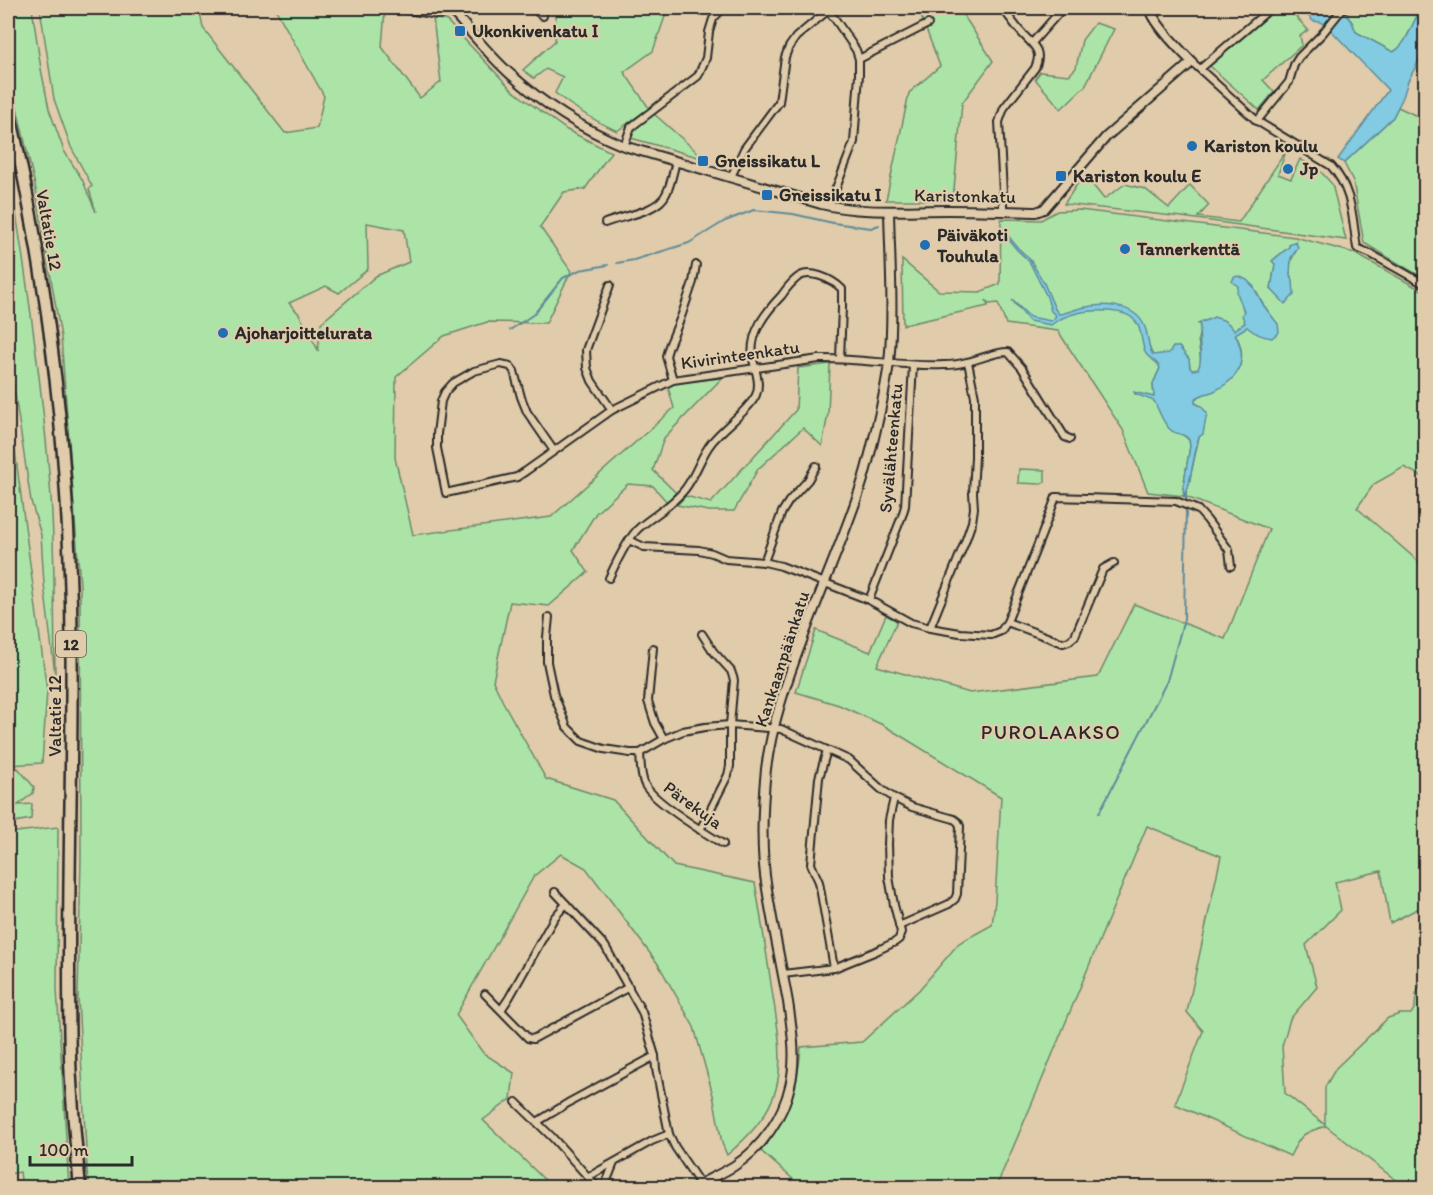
<svg xmlns="http://www.w3.org/2000/svg" width="1433" height="1195" viewBox="0 0 1433 1195" font-family="Itim,sans-serif">
<style>
.green{fill:#ace4a8;stroke:#6c886a;stroke-width:1.5;fill-rule:evenodd}
.water{fill:#82cbe2;stroke:#5f8b99;stroke-width:1.5}
.lines{fill:none;stroke-linecap:round;stroke-linejoin:round}
.stream{stroke:#5f8b99;stroke-width:2}
.minor-casing{stroke:#2b2b2b;stroke-width:10}
.tertiary-casing{stroke:#2b2b2b;stroke-width:12}
.trunk-casing{stroke:#2b2b2b;stroke-width:15}
.minor{stroke:#e0cbaa;stroke-width:6}
.tertiary{stroke:#e0cbaa;stroke-width:8}
.trunk{stroke:#e0cbaa;stroke-width:10}
.poi-dot{fill:#1f6fb2;stroke:#e0cbaa;stroke-width:2}
.labels{text-anchor:middle;dominant-baseline:central;stroke-width:4.5;stroke-linejoin:round;paint-order:stroke}
.shield{fill:#e0cbaa;stroke:#615b51;stroke-width:1.5}
.shield-label{font-size:16px;font-weight:bold;fill:#2b2b2b}
.poi-label{font-size:18px;font-weight:bold;fill:#2b2b2b;stroke:#e0cbaa;text-anchor:start}
.street-label{font-size:18px;fill:#2b2b2b;stroke:#e0cbaa}
.neighbourhood-label{font-size:20px;letter-spacing:1.5px;fill:#2b2b2b;stroke:#e0cbaa}
</style>
<rect width="100%" height="100%" fill="#e0cbaa"/>
<filter id="ink" filterUnits="userSpaceOnUse"><feTurbulence type="fractalNoise" baseFrequency=".0167" numOctaves="2"/><feDisplacementMap in="SourceGraphic" scale="12" xChannelSelector="R" yChannelSelector="G"/><feConvolveMatrix kernelMatrix="1 2 1 2 8 2 1 2 1" color-interpolation-filters="sRGB"/></filter>
<g filter="url(#ink)">
<g class="green">
<path d="M8 8H32L41 69 49 109 64 151 82 179 96 212 89 189 92 186 71 147 54 99 40 8H199L203 28 285 133 317 128 324 96 275 8H373L385 10 382 47 420 98 441 82 433 18 447 21 513 91 567 130 611 152 585 189 564 192 540 227 571 271 546 323 487 322 444 336 396 377 395 458 413 535 551 517 674 408 668 387 675 383 722 378 664 438 653 470 676 493 667 502 653 486 628 484 596 513 573 550 588 572 549 606 510 602 493 681 503 702 546 779 613 800 674 866 755 883C761 917 766 950 771 984 776 1019 785 1055 776 1089 768 1117 748 1137 727 1155L722 1143 713 1095 694 1027 658 964 608 897 586 868 561 854 534 876 456 1015 483 1053 514 1073 511 1099 483 1120 552 1187H88L78 998 81 857 80 585 61 337 36 190 8 69ZM367 223 404 230 409 262 376 276 321 323 318 350 299 314 289 303 326 286 339 293 368 269Z"/>
<path d="M554 8H668L653 51 624 72 649 108 617 131C593 120 576 110 555 93L563 77 546 69 534 78 523 70 555 41 556 12Z"/>
<path d="M918 8H959L993 61 962 103 953 200H886L909 93 940 66Z"/>
<path d="M1278 8H1288L1308 30 1300 36 1302 45 1263 80 1274 92 1259 110 1210 66Z"/>
<path d="M1351 8H1421L1402 46 1393 52 1356 32 1352 22 1346 14Z"/>
<path d="M1095 23 1114 29 1085 86 1061 109 1035 79 1040 72 1069 75 1076 68 1082 40Z"/>
<path d="M1398 107 1423 119 1425 115V279L1364 243 1353 181 1344 163 1393 117Z"/>
<path d="M653 113 705 159 631 138 639 124Z"/>
<path d="M1286 151 1278 174 1291 179 1300 159 1321 172 1332 184 1346 240 1182 217 1064 204 1084 174 1104 199 1125 184 1145 189 1169 208 1190 185 1209 205 1198 217 1239 222Z"/>
<path d="M8 166 11 182C28 286 43 391 51 497 55 556 54 615 55 674L44 584 41 535 31 501 8 348Z"/>
<path d="M1080 210 1295 237 1354 253 1425 292V478L1404 467 1374 484 1357 508 1419 562 1425 574V905L1390 923 1381 871 1335 882 1341 910 1306 945 1317 987 1290 1019 1282 1046 1285 1093 1325 1125V1087L1336 1068 1388 1018 1400 1014H1411L1415 1007 1416 994 1423 979H1425V1187H1405L1326 1126C1302 1133 1301 1134 1290 1156L1175 1104 1203 1031 1187 1012 1221 856 1147 826 1100 939 1039 1087 996 1187H802L761 1151C767 1142 775 1134 780 1124 794 1100 799 1075 801 1047L862 1042 919 990 959 943 992 925 995 901 1001 797 883 725 839 705 796 692 816 630 870 652 886 615 897 621 877 666 970 693 1098 677 1134 604 1225 639 1269 529 1184 496 1148 492 1123 430 1058 331 1006 324 998 303 989 304 986 300 988 306 903 325 902 260 939 291 980 292 1000 284 1001 219 1041 220 1057 211ZM1289 247 1298 248C1285 266 1291 274 1293 295L1271 289 1275 264 1273 260ZM1238 286H1253L1264 306 1273 318 1247 326 1235 334C1245 350 1244 370 1229 381 1218 389 1205 392 1195 399V403L1201 406 1199 437 1188 488H1183L1190 446 1189 440 1181 433 1172 431 1154 397 1153 384 1160 368 1159 364 1169 353 1179 347 1189 359 1190 368 1192 371 1198 369 1201 363 1198 339 1202 321H1208L1233 331 1246 323C1244 310 1240 299 1238 286Z"/>
<path d="M830 364 828 414 822 446 803 428 758 469 734 511H709L677 505 686 496 711 503 796 410 798 368Z"/>
<path d="M8 399 47 691 42 763 8 765Z"/>
<path d="M1019 469 1045 470V482L1041 484 1018 483Z"/>
<path d="M18 768 34 787 33 793 18 805 32 804 31 819 8 823V806L14 805 8 797V777Z"/>
<path d="M58 827 57 989 69 1187H22L20 1172 8 1174V1084L13 1078 8 993V946L11 939 8 914V878L13 876 8 858V833Z"/>
</g>
<g class="water">
<path d="M1301 8H1340L1352 22 1356 32 1393 52C1407 45 1413 21 1421 8H1425V49L1408 81 1403 97 1393 117 1344 163 1338 159 1388 90 1327 26 1320 22 1313 21Z"/>
<path d="M1001 227 1018 248 1030 259 1044 283 1055 309 1059 314C1066 313 1073 310 1081 308 1101 303 1134 303 1144 325 1149 334 1147 347 1153 355L1169 353 1173 347H1179L1189 359 1190 368 1192 370 1198 369C1204 357 1197 341 1200 326L1198 324 1214 317 1223 320 1228 323 1234 330 1245 323 1242 315 1244 311 1237 293 1238 286 1232 282 1234 277 1239 276 1247 280 1253 286 1264 306 1278 324 1279 332 1272 338C1262 337 1254 333 1247 327L1235 334C1249 360 1239 380 1212 392 1206 394 1200 395 1195 399V403L1201 406 1207 413 1203 434 1199 437 1197 444 1188 488 1184 496 1183 488 1190 446 1189 440C1184 433 1178 435 1172 431 1163 425 1159 410 1154 401L1135 394 1134 392 1154 397 1153 384 1160 368C1157 360 1148 359 1145 352 1140 340 1143 326 1131 317 1125 312 1117 312 1109 311 1088 310 1068 312 1051 325L1029 321 1012 300 1030 317 1051 321 1056 316 1051 311 1047 297 1029 261 1017 250 1000 229Z"/>
<path d="M1296 242 1298 248 1291 258 1290 275 1293 280 1294 295 1285 304 1271 289 1275 264 1272 261 1289 247V245Z"/>
</g>
<g class="lines">
<g class="stream">
<path d="M617 263 634 260 689 243 725 221 754 210 793 214 833 223 871 228 879 225"/>
<path d="M510 330 534 314 563 278 580 270 608 265"/>
<path d="M1184 496 1186 492V500"/>
<path d="M1099 813 1167 681 1184 619 1186 511"/>
</g>
<defs>
<g id="minor">
<path d="M395 8 438 15 445 14 452 10"/>
<path d="M532 8 543 16"/>
<path d="M826 8 835 19 856 50 859 59V75L854 142 829 206"/>
<path d="M1002 8C1008 15 1014 24 1020 31 1031 44 1044 49 1035 68L1004 108 999 122 1003 192V211"/>
<path d="M1032 43 1063 8"/>
<path d="M859 59 928 24"/>
<path d="M1192 62 1257 121 1331 166C1353 190 1352 218 1357 248L1371 254 1426 285"/>
<path d="M1200 69 1264 14"/>
<path d="M1257 121 1289 82 1294 65 1299 57 1322 34 1343 8"/>
<path d="M624 146 631 127 698 76 706 58 709 32 713 19 723 8"/>
<path d="M731 177 744 149 779 102 785 57 789 47 796 37 831 8"/>
<path d="M605 223C622 216 658 212 666 194 671 185 673 172 676 161"/>
<path d="M610 285 586 350 587 368 592 381 612 410"/>
<path d="M673 380 666 356 669 346 681 317 693 282 696 265"/>
<path d="M554 451 527 412 521 397 514 371 510 366 501 364 474 371 453 383 445 392 441 401 437 434V448L446 493 517 477 526 471 612 410 673 380 819 359C861 358 902 367 944 365 952 365 960 364 967 362 981 359 994 352 1008 352L1022 368 1065 437 1070 439"/>
<path d="M629 540 644 547 699 550 712 553 726 559 764 562 781 566 869 600 911 623 930 628 960 633 991 635 1001 631 1007 622 1042 534 1056 497 1176 501 1198 510 1207 520 1229 550 1231 566"/>
<path d="M764 562 782 512 789 501 808 480 816 466"/>
<path d="M609 578C615 565 629 536 640 527 654 515 673 505 685 489 696 475 701 455 712 442 723 428 750 409 756 395 761 384 755 370 753 359 749 333 765 313 782 295 786 289 791 283 797 278 809 268 832 279 842 289V308L840 358"/>
<path d="M869 600 902 516 905 506 913 365"/>
<path d="M549 617 547 637V662L554 695 567 727 581 741 604 749 630 753H640L664 739 683 731 705 727 730 725 781 729 849 760 881 789 894 798 912 807 954 819 958 822 960 826 957 894 955 899 949 904 899 926"/>
<path d="M1007 622 1063 643 1069 641 1075 636 1103 569 1114 563"/>
<path d="M930 628 965 542 972 522 974 508 973 493 975 457V397L968 362"/>
<path d="M653 648 648 701 655 723 664 739"/>
<path d="M827 750 819 778 811 864 819 882 834 968"/>
<path d="M640 753C641 764 640 775 645 785 654 802 705 833 723 844"/>
<path d="M700 830 728 775 730 766V725L734 680 731 671 713 651 702 634"/>
<path d="M555 892 605 946 642 1012 655 1056 656 1069 669 1134 675 1147 700 1184"/>
<path d="M783 974 834 968 874 952 895 942 899 939 901 932 894 905 889 877 888 844 889 820 894 798"/>
<path d="M485 994 528 1038 533 1039 629 987"/>
<path d="M501 1010 509 998 554 918 566 904"/>
<path d="M516 1102 552 1137 598 1188"/>
<path d="M537 1122 568 1103 655 1056"/>
<path d="M588 1177 652 1141 669 1134"/>
<path d="M604 1188 614 1163"/>
</g>
<g id="tertiary">
<path d="M449 8C469 29 487 53 508 72 542 103 582 129 624 146L821 204C863 214 904 210 947 210 977 210 1006 211 1036 212L1044 209 1106 137 1192 62C1180 50 1153 23 1150 8"/>
<path d="M693 1188C707 1180 721 1174 734 1166 762 1148 783 1117 790 1086 797 1058 792 1030 788 1002 781 964 773 927 767 889 760 849 762 808 766 769 772 723 787 680 803 638 822 587 844 537 861 486 865 474 868 462 871 450 878 422 885 393 889 363 894 313 890 261 889 211"/>
</g>
<path id="trunk" d="M8 106C46 268 67 437 71 603 74 755 66 906 70 1057 71 1100 76 1144 80 1188"/>
</defs>
<use href="#minor" class="minor-casing"/>
<use href="#tertiary" class="tertiary-casing"/>
<use href="#trunk" class="trunk-casing"/>
<use href="#minor" class="minor"/>
<use href="#tertiary" class="tertiary"/>
<use href="#trunk" class="trunk"/>
</g>
</g>
<g class="poi-dot">
<rect x="454" y="25" width="12" height="12" rx="3"/>
<circle cx="1192" cy="146" r="6"/>
<rect x="697" y="155" width="12" height="12" rx="3"/>
<circle cx="1288" cy="169" r="6"/>
<rect x="1055" y="170" width="12" height="12" rx="3"/>
<rect x="761" y="189" width="12" height="12" rx="3"/>
<circle cx="925" cy="245" r="6"/>
<circle cx="1125" cy="249" r="6"/>
<circle cx="223" cy="333" r="6"/>
</g>
<g class="labels">
<rect class="shield" x="56" y="631" width="30" height="26" rx="4.5"/>
<g class="shield-label">
<text x="71" y="644">12</text>
</g>
<g class="poi-label">
<text x="472" y="31">Ukonkivenkatu I</text>
<text x="1204" y="146">Kariston koulu</text>
<text x="715" y="161">Gneissikatu L</text>
<text x="1300" y="169">Jp</text>
<text x="1073" y="176">Kariston koulu E</text>
<text x="779" y="195">Gneissikatu I</text>
<text x="937" y="235">Päiväkoti<tspan x="937" dy="21">Touhula</tspan></text>
<text x="1137" y="249">Tannerkenttä</text>
<text x="235" y="333">Ajoharjoittelurata</text>
</g>
<g class="street-label">
<text transform="translate(965 196) rotate(1)">Karistonkatu</text>
<text transform="translate(49 230) rotate(80)">Valtatie 12</text>
<text transform="translate(740 355) rotate(-8)">Kivirinteenkatu</text>
<text transform="translate(891 448) rotate(-85)">Syvälähteenkatu</text>
<text transform="translate(782 659) rotate(-72)">Kankaanpäänkatu</text>
<text transform="translate(55 716) rotate(-90)">Valtatie 12</text>
<text transform="translate(693 805) rotate(36)">Pärekuja</text>
</g>
<g class="neighbourhood-label">
<text x="1051" y="732">PUROLAAKSO</text>
</g>
</g>
<rect width="1433" height="1195" fill="none" stroke="#e0cbaa" stroke-width="30"/>
<rect x="15" y="15" width="1403" height="1165" fill="none" stroke="#2b2b2b" stroke-width="2" filter="url(#ink)"/>
<path d="M30 1156v9h102v-9" fill="none" stroke="#2b2b2b" stroke-width="3"/>
<text x="39" y="1156" font-size="18" fill="#2b2b2b" stroke="#e0cbaa" stroke-width="4.5" paint-order="stroke">100 m</text>
</svg>
